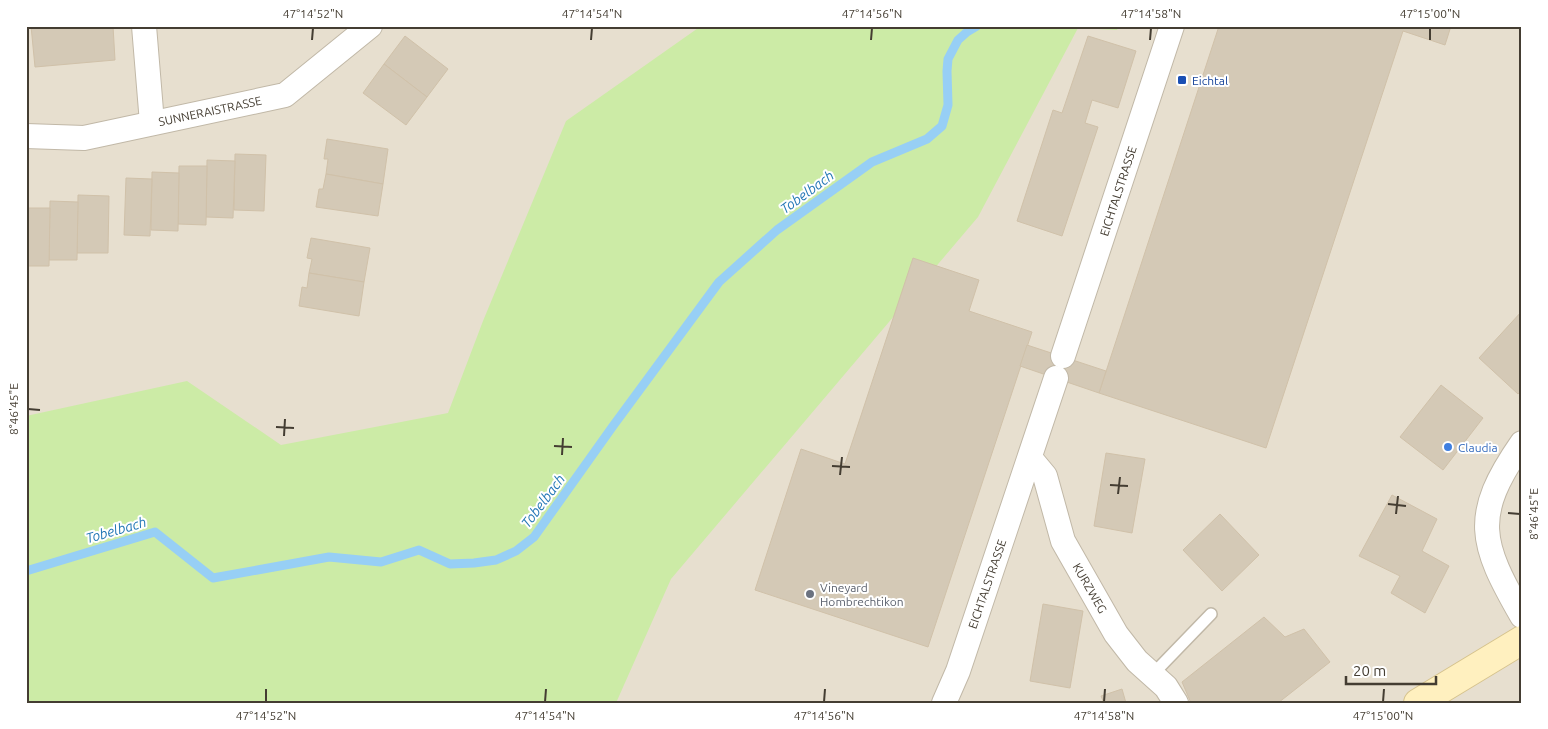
<svg xmlns="http://www.w3.org/2000/svg" width="1548" height="729" viewBox="0 0 1548 729" font-family="Ubuntu,sans-serif">
<style>
.residential{fill:#e7dfcf}
.green{fill:#cceba6}
.lines{fill:none;stroke-linecap:round;stroke-linejoin:round}
.stream{stroke:#97cff5;stroke-width:9}
.building{fill:#d4c9b6;stroke:#d0c1a9}
.lane-casing{stroke:#c1b8a7;stroke-width:14}
.street-casing{stroke:#c1b8a7;stroke-width:26}
.secondary-casing{stroke:#d6c38d;stroke-width:30}
.lane{stroke:#fff;stroke-width:11}
.street{stroke:#fff;stroke-width:24}
.secondary{stroke:#fff0bf;stroke-width:28}
.ticks{fill:none;stroke:#443d32;stroke-width:2}
.transit-dot{fill:#1a4fb4;stroke:#fff;stroke-width:2}
.shop-dot{fill:#3f7fe0;stroke:#fff;stroke-width:2}
.worship-dot{fill:#6b7280;stroke:#fff;stroke-width:2}
.labels{text-anchor:middle;dominant-baseline:central;stroke-width:4;stroke-linejoin:round;paint-order:stroke}
.transit-label{font-size:12px;fill:#164399;stroke:#fff;text-anchor:start}
.street-label{font-size:12px;fill:#443d32;stroke:#fff}
.shop-label{font-size:12px;fill:#366cbe;stroke:#fff;text-anchor:start}
.worship-label{font-size:12px;fill:#5b616d;stroke:#fff;text-anchor:start}
.water-label{font-size:14px;font-style:italic;fill:#2478b6;stroke:#fff}
.neatline{fill:none;stroke:#443d32;stroke-width:2}
.ticks-label{font-size:12px;text-anchor:middle;fill:#443d32}
</style>
<rect width="100%" height="100%" fill="#f2ede1"/>
<rect class="residential" x="26" y="26" width="1496" height="677"/>
<path class="green" d="M701 26H1119L1117 30 1078 28 978 217 671 579 616 703H26V416L187 381 281 445 448 413 483 321 566 121Z"/>
<g class="lines">
<path class="stream" d="M26 571 155 532 213 578 329 557 381 562 419 550 450 564 474 563 496 560 516 551 534 537 613 426 719 282 777 230 872 162 927 139 942 126 948 105 947 71 948 59 958 40 967 32 977 26"/>
</g>
<g class="building">
<path d="M31 26H113L115 60 35 67Z"/>
<path d="M1219 26H1451L1445 45 1403 31 1266 448 1099 393Z"/>
<path d="M405 36 448 69 427 97 384 64Z"/>
<path d="M1088 36 1136 51 1118 108 1092 100 1085 123 1098 127 1062 236 1017 221 1053 110 1062 113Z"/>
<path d="M384 64 427 97 406 125 363 93Z"/>
<path d="M327 139 388 149 383 184 326 174 328 159H324Z"/>
<path d="M235 154 266 155 264 211 234 210Z"/>
<path d="M207 160 235 161 233 218 206 217Z"/>
<path d="M179 166H207L206 225 178 224Z"/>
<path d="M152 172 179 173 178 231 151 230Z"/>
<path d="M326 174 383 184 378 216 316 207 319 189H323Z"/>
<path d="M126 178 152 179 150 236 124 235Z"/>
<path d="M78 195 109 196 108 253H77Z"/>
<path d="M50 201 78 202 77 260H49Z"/>
<path d="M26 208H50L49 266H26Z"/>
<path d="M311 238 370 248 364 282 309 273 312 259 307 258Z"/>
<path d="M913 258 979 280 969 311 1032 332 928 647 755 590 801 449 845 464Z"/>
<path d="M309 273 364 282 359 316 299 306 302 287 307 288Z"/>
<path d="M1522 311V390L1518 394 1479 358Z"/>
<path d="M1027 345 1106 371 1099 393 1020 366Z"/>
<path d="M1441 385 1483 418 1443 470 1400 437Z"/>
<path d="M1106 453 1145 459 1132 533 1094 526Z"/>
<path d="M1392 495 1437 519 1422 551 1449 566 1425 613 1391 593 1400 576 1359 556Z"/>
<path d="M1220 514 1259 555 1222 591 1183 550Z"/>
<path d="M1043 604 1083 611 1070 688 1030 681Z"/>
<path d="M1264 617 1285 637 1304 629 1330 662 1278 703H1191L1182 682Z"/>
<path d="M1122 689 1126 703H1104L1101 696Z"/>
</g>
<g class="lines">
<defs>
<path id="lane" d="M1153 674 1211 614"/>
<g id="street">
<path d="M144 26 152 123"/>
<path d="M26 136 84 138 285 95 370 26"/>
<path d="M1063 356 1172 26"/>
<path d="M1522 443C1471 516 1480 543 1522 616"/>
<path d="M1030 458 1045 476 1063 541 1116 634 1137 661 1166 687 1176 703"/>
<path d="M944 703 958 671 1056 378"/>
</g>
<path id="secondary" d="M1418 703 1522 640"/>
</defs>
<use href="#lane" class="lane-casing"/>
<use href="#street" class="street-casing"/>
<use href="#secondary" class="secondary-casing"/>
<use href="#lane" class="lane"/>
<use href="#street" class="street"/>
<use href="#secondary" class="secondary"/>
</g>
<path class="ticks" d="M312 40 313 28M591 40 592 28M871 40 872 28M1150 40 1151 28M1430 40V28M28 409 40 410M276 427 294 428M284 436 285 419M554 446 572 447M562 455 563 438M832 466 850 467M840 475 842 457M1110 485 1128 486M1118 494 1120 477M1388 504 1406 506M1508 513 1520 514M1396 514 1398 496M266 702V689M545 702 546 689M824 702 825 689M1104 702 1105 689M1383 702 1384 689"/>
<rect class="transit-dot" x="1177" y="75" width="10" height="10" rx="2.5"/>
<circle class="shop-dot" cx="1448" cy="447" r="5"/>
<circle class="worship-dot" cx="810" cy="594" r="5"/>
<g class="labels">
<g class="transit-label">
<text x="1192" y="80">Eichtal</text>
</g>
<g class="street-label">
<text transform="translate(210 111) rotate(-12)">SUNNERAISTRASSE</text>
<text transform="translate(1118 191) rotate(-72)">EICHTALSTRASSE</text>
<text transform="translate(987 584) rotate(-71)">EICHTALSTRASSE</text>
<text transform="translate(1090 588) rotate(60)">KURZWEG</text>
</g>
<g class="shop-label">
<text x="1458" y="447">Claudia</text>
</g>
<g class="worship-label">
<text x="820" y="587">Vineyard<tspan x="820" dy="14">Hombrechtikon</tspan></text>
</g>
<g class="water-label">
<text transform="translate(807 192) rotate(-36)">Tobelbach</text>
<text transform="translate(543 501) rotate(-53)">Tobelbach</text>
<text transform="translate(116 530) rotate(-16)">Tobelbach</text>
</g>
</g>
<rect width="1548" height="729" fill="none" stroke="#ffffff" stroke-width="55"/>
<path d="M1346 676v8h90v-8" fill="none" stroke="#443d32" stroke-width="2.5"/>
<text x="1353" y="676" font-size="15" fill="#443d32" stroke="#ffffff" stroke-width="4" paint-order="stroke">20 m</text>
<rect x="28" y="28" width="1492" height="674" class="neatline"/>
<g class="ticks-label">
<text x="313" y="18">47°14'52"N</text>
<text x="592" y="18">47°14'54"N</text>
<text x="872" y="18">47°14'56"N</text>
<text x="1151" y="18">47°14'58"N</text>
<text x="1430" y="18">47°15'00"N</text>
<text transform="translate(14 409) rotate(-90)" y="4">8°46'45"E</text>
<text transform="translate(1534 514) rotate(-90)" y="4">8°46'45"E</text>
<text x="266" y="720">47°14'52"N</text>
<text x="545" y="720">47°14'54"N</text>
<text x="824" y="720">47°14'56"N</text>
<text x="1104" y="720">47°14'58"N</text>
<text x="1383" y="720">47°15'00"N</text>
</g>
</svg>
